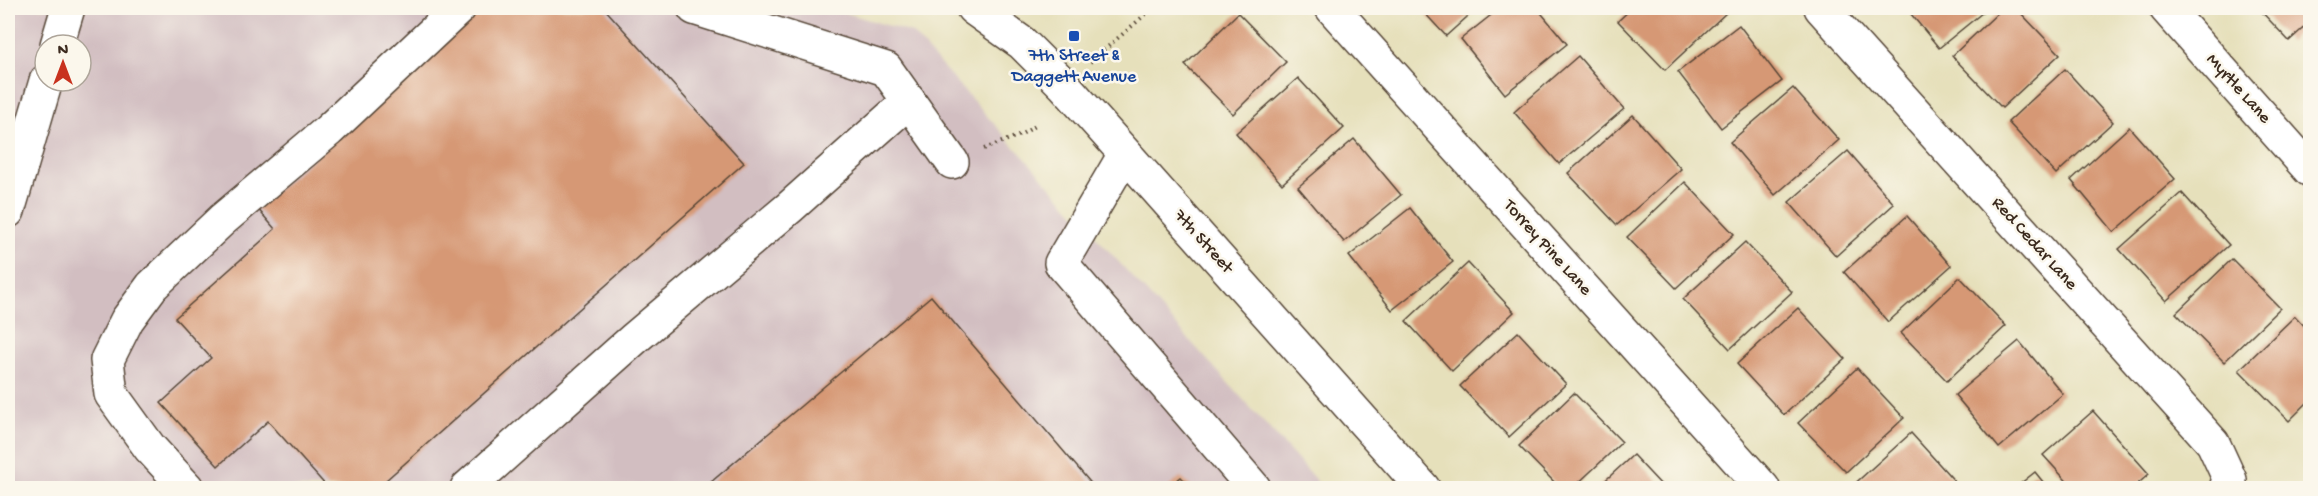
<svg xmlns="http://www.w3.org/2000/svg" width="2318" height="496" viewBox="0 0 2318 496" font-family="'Gochi Hand',sans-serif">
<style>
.industrial{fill:#d2bec1;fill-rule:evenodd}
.building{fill:#d69875}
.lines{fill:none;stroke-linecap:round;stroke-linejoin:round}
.minor-casing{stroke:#554536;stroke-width:36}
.path{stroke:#554536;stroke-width:4;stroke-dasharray:1.5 4.5;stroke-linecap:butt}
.minor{stroke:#fff;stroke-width:33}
.transit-dot{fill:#1a4fb4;stroke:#fbf7ec;stroke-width:2}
.labels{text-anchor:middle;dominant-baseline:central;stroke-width:5;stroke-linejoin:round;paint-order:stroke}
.transit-label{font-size:18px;fill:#164399;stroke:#fbf7ec}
.street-label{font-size:18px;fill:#3b2a1e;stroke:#fbf7ec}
</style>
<rect width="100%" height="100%" fill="#fbf7ec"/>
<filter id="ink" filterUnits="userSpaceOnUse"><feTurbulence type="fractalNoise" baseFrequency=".0167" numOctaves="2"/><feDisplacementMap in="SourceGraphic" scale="12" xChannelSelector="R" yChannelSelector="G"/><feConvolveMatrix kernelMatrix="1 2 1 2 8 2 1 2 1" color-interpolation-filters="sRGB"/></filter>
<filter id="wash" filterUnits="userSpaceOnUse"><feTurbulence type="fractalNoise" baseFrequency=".008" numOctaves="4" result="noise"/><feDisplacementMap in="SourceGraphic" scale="24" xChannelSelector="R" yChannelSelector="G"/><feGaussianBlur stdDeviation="1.35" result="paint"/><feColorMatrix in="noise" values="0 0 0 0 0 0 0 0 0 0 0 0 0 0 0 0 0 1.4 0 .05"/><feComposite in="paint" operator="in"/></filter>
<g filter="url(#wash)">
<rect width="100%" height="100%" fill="#e6e0bb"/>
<path class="industrial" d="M8 8H830L912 33 1323 488H13L8 483ZM45 45H81V81H45Z"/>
<g id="blocks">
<g class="building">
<path d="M483 8H604L744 163 377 488H328L268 421 218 466 161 403 211 358 175 318 275 229 257 208Z"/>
<path d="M1420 8H1477L1446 36Z"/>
<path d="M1500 8H1537L1567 44 1505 94 1461 39Z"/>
<path d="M1632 8H1723L1727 12 1665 70 1618 21Z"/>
<path d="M1906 8H1988L1939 48Z"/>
<path d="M2003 8H2016L2060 54 2002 108 1952 56Z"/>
<path d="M2258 8H2310V22L2289 41Z"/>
<path d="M1238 13 1286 62 1233 114 1185 65Z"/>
<path d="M1739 25 1782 81 1721 128 1678 72Z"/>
<path d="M1578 56 1624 109 1559 164 1514 112Z"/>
<path d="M2065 69 2113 122 2056 174 2008 122Z"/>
<path d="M1298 78 1344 128 1282 184 1236 133Z"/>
<path d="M1793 88 1839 140 1775 195 1730 142Z"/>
<path d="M1633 115 1681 169 1617 225 1568 173Z"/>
<path d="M2129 127 2175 179 2114 232 2071 180Z"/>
<path d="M1354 139 1401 195 1344 242 1298 187Z"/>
<path d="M1848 151 1894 204 1836 256 1789 202Z"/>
<path d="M1685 182 1734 234 1676 288 1627 237Z"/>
<path d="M2182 193 2229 245 2166 301 2119 249Z"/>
<path d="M1410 208 1453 262 1392 310 1349 256Z"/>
<path d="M1907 216 1951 266 1888 322 1844 272Z"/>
<path d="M1745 242 1792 292 1730 349 1683 299Z"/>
<path d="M2232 259 2280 308 2224 362 2176 313Z"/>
<path d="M1468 263 1514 312 1452 371 1406 321Z"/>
<path d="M1960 277 2006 326 1947 381 1901 333Z"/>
<path d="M931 296 1095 488H704Z"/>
<path d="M1798 308 1845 359 1784 415 1737 364Z"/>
<path d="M2295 316 2310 332V400L2289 421 2239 370Z"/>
<path d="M1518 332 1566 384 1509 437 1460 386Z"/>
<path d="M2019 341 2063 394 1999 448 1955 395Z"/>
<path d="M1857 368 1904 418 1846 472 1798 423Z"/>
<path d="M1574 393 1622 442 1573 488H1560L1519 446Z"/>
<path d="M2093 411 2149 474 2133 488H2073L2043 455Z"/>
<path d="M1911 433 1958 485 1954 488H1850Z"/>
<path d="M1633 455 1664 488H1597Z"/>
<path d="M2035 472 2048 488H2015Z"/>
<path d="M1181 477 1192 488H1167Z"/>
</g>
</g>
</g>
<g filter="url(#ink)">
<use href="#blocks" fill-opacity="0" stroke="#554536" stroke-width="1.5"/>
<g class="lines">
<defs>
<g id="minor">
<path d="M694 8 886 69 952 162"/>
<path d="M973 8 1022 43 1064 85 1423 488"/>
<path d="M1332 8 1763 488"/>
<path d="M1821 8 2213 443 2230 480 2226 488"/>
<path d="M2166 8 2310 170"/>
<path d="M57 45 68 8"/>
<path d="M1125 154 1061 263 1254 488"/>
<path d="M8 211 46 81"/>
<path d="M187 488 150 448 111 394 107 360 127 320 152 286 222 220 329 130 459 8"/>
<path d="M467 488 635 338 789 208 909 101"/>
</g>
</defs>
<use href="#minor" class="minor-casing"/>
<g class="path">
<path d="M1090 62 1153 8"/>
<path d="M984 149 1020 135 1037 125"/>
</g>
<use href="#minor" class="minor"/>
</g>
</g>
<rect class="transit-dot" x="1068" y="30" width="12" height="12" rx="3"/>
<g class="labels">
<g class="transit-label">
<text x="1074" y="56">7th Street &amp;<tspan x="1074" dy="21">Daggett Avenue</tspan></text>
</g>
<g class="street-label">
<text transform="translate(2238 89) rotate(48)">Myrtle Lane</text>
<text transform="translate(1203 242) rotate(48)">7th Street</text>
<text transform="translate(2034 244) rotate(48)">Red Cedar Lane</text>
<text transform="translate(1547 248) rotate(48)">Torrey Pine Lane</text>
</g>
</g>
<rect width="2318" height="496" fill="none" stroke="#fbf7ec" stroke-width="30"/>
<g transform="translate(63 63)"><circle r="28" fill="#fbf7ec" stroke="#aea59a" stroke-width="1.5"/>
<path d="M0-4.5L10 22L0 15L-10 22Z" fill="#c8321e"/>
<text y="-9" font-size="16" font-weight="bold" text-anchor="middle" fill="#3b2a1e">N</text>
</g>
</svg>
